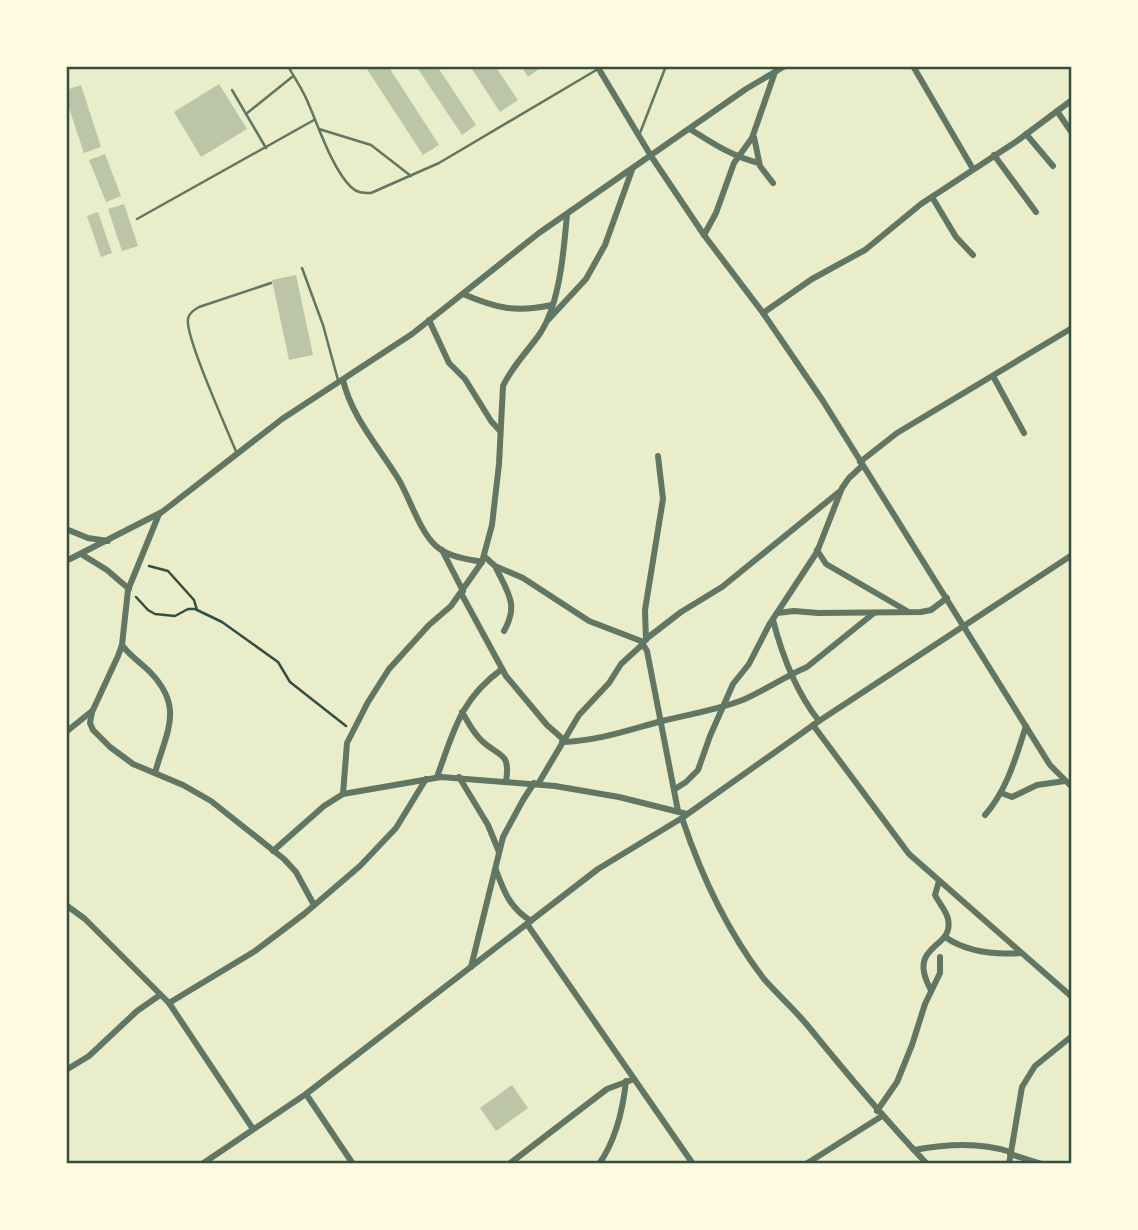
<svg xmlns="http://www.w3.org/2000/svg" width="1138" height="1230" viewBox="0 0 1138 1230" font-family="Barlow,sans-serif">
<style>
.building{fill:#bcc5a7}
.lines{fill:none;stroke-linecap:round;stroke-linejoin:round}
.path{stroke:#344e41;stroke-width:2.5}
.service{stroke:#617663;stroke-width:2.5}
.minor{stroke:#617663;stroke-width:6}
.neatline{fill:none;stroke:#344e41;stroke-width:2.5}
</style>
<rect width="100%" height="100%" fill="#e9edc9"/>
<g class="building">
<path d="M365 66H388L439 145 423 155Z"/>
<path d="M416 66H437L476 125 462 135Z"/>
<path d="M470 66H495L518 100 500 112Z"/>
<path d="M521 66H543L528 77Z"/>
<path d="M219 84 247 129 201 157 174 112Z"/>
<path d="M81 85 101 147 84 153 66 99V90Z"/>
<path d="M105 154 121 196 106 202 89 160Z"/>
<path d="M124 204 138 246 122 251 108 209Z"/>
<path d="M98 212 112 253 101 257 87 216Z"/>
<path d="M296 275 313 355 289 360 272 280Z"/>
<path d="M512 1085 528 1108 496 1131 480 1108Z"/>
</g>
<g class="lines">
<g class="path">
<path d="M149 566 168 571 194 600 197 610"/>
<path d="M136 597 148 610 155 614 175 616 188 609H195L222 622 278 662 290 682 346 726"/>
</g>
<g class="service">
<path d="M288 66C295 79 304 91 309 105 319 128 333 170 351 187 357 193 363 193 371 193L439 163 598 69"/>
<path d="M232 90 266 148"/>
<path d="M246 114 292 77"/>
<path d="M319 129 371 145 411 176"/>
<path d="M640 133 666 66"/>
<path d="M137 219 314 120"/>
<path d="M302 268 323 325 338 380"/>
<path d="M237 454C228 431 185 337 188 319 189 313 194 310 199 307L271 283"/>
</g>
<g class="minor">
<path d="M597 66 651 156 704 235 763 313 823 401 1050 765 1072 787"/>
<path d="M913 66 973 169"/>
<path d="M1057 111 1072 133"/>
<path d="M690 129C712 143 733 157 759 163"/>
<path d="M1026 134 1053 166"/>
<path d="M754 137 760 166 773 183"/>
<path d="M994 155 1036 212"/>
<path d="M932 197 956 237 973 255"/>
<path d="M704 235 716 213 734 163 752 138 775 72"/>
<path d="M463 294C496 308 515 313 552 305"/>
<path d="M763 313 812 279 865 250 921 204 1017 141 1072 100"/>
<path d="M429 320 449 363 465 379 491 421 500 431"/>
<path d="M548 320 586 279 605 245 632 170"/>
<path d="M993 376 1024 433"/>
<path d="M343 380C352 418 379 447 399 480 410 499 420 532 436 546 448 557 468 559 482 562"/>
<path d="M860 462 897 433 1072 328"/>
<path d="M159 514 128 590 122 645 118 656 92 712 90 723 93 730 110 747 133 764 183 785 211 801 284 859 296 872 314 905"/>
<path d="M66 529 88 538 108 541"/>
<path d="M442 550 463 591"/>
<path d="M817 550 826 564 907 611"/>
<path d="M81 554 107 570 129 589"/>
<path d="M484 556 495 566 523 578 589 621 641 641 647 651 678 811"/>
<path d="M66 561 162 512 282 419 412 334 539 233 746 89 785 66"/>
<path d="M496 568C508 593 519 605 504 631"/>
<path d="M461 593 506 676 547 725 564 740"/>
<path d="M777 613 794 611 818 613 921 612 931 610 947 598"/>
<path d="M773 620C782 655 796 692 819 721"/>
<path d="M646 639 681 612 722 587 839 492"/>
<path d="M646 640 645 610 663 499 658 456"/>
<path d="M122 645C130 656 140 662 150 672 185 708 166 732 155 773"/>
<path d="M462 712C468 722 473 733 482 741 499 757 511 752 506 781"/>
<path d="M813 725 909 854 1072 997"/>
<path d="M66 732 92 711"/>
<path d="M562 742C598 741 628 730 662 721 690 714 718 710 745 699 767 689 786 676 807 667L874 613"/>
<path d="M437 777C454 730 460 700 502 669"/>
<path d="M459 777 488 825 499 852"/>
<path d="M538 784 579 715 609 683 621 664 643 644"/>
<path d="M675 789 686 782 698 770 710 736 733 684 749 664 769 625 817 552 842 488 849 478 862 466"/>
<path d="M1001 793 1012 797 1037 785 1065 781"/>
<path d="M343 794 347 743 368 702 389 669 429 625 451 606 482 562 492 525 499 464 503 386C512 366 529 350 541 332 560 302 564 249 567 214"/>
<path d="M985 815C1007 790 1016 757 1026 726"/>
<path d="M682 818C701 875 727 931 764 979 778 995 794 1009 808 1026 846 1073 885 1119 927 1164"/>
<path d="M273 851 324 806 343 794 441 777 555 786 619 797 687 814"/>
<path d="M496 870C504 892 510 908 531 921"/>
<path d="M66 905 85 919 169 1003 253 1129"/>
<path d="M527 924 693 1164"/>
<path d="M945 937C967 952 995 955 1021 953"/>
<path d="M471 967 503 837 523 800 534 783"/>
<path d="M931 990C905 943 955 950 948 919 946 910 939 903 935 895L939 881"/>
<path d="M169 1003 255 951 304 914 360 866 396 828 426 779"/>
<path d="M66 1070 89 1056 137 1011 160 995"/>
<path d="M306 1094 353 1164"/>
<path d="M877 1111 897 1082 912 1045 925 1004 940 973V957"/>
<path d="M914 1150C947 1144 979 1142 1011 1152"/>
<path d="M1010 1154 1042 1164"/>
<path d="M202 1164 306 1094 598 869 682 818 819 721 1072 555"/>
<path d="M509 1164 607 1089 634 1079"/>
<path d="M599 1164C616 1140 623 1109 626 1081"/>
<path d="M806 1164 882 1116"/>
<path d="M1009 1164 1022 1087 1035 1066 1072 1036"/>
</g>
</g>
<rect width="1138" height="1230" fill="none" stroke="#fefae0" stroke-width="136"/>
<rect x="68" y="68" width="1002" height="1094" class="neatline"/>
</svg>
